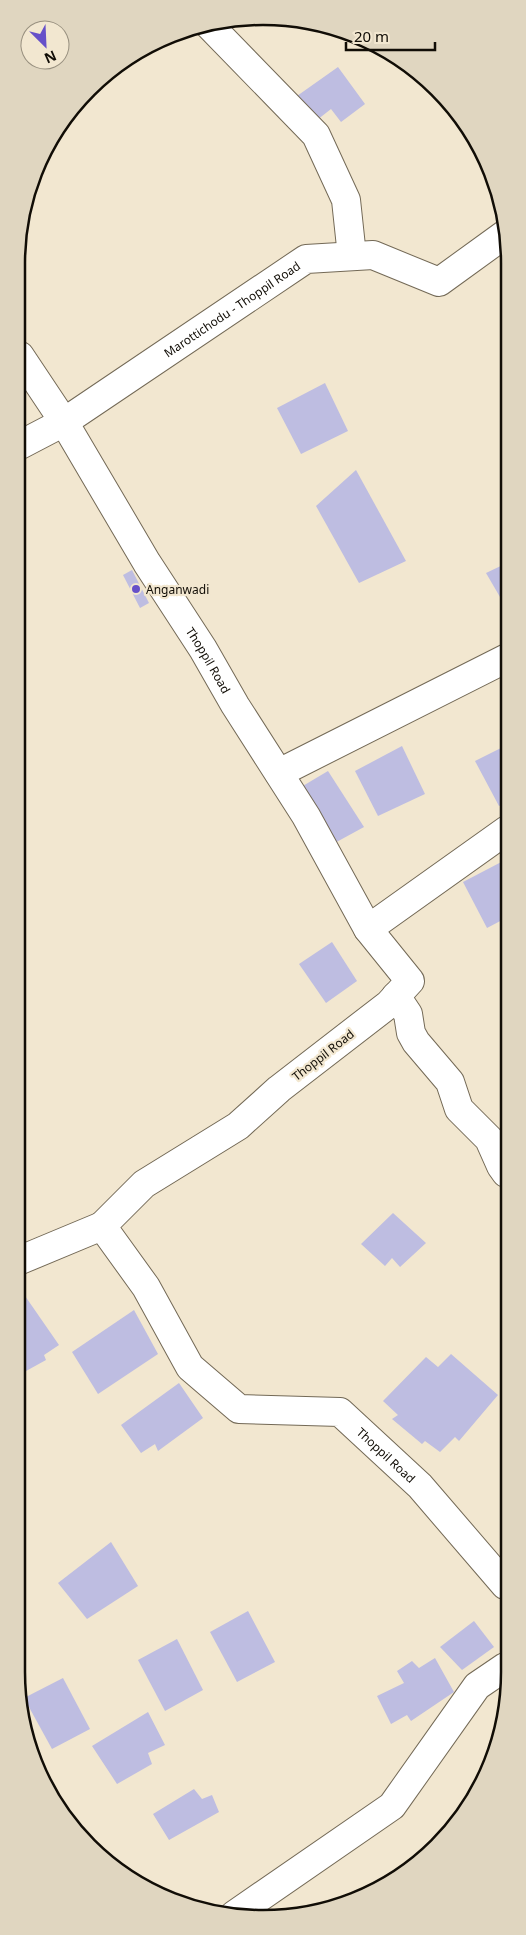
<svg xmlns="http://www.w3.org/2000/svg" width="526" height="1935" viewBox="0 0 526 1935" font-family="'Noto Sans',sans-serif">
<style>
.building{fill:#bebde1}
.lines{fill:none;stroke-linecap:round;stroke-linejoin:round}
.street-casing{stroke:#736956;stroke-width:30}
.street{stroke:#fff;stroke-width:28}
.poi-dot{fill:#6650c9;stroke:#f2e7d0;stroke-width:2}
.labels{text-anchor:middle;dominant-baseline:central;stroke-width:4.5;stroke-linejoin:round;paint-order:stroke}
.street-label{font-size:12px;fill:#110d06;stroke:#f2e7d0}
.poi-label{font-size:12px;fill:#110d06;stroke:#f2e7d0;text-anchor:start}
.rim{fill:none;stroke:#110d06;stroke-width:2.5}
</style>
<rect width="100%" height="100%" fill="#f2e7d0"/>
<g class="building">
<path d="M338 67 365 104 341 122 331 109 317 120 297 96Z"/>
<path d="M325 383 348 431 301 454 277 408Z"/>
<path d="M356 470 406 561 359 583 316 506Z"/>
<path d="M507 563V609L486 573Z"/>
<path d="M132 570 149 603 140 608 123 575Z"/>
<path d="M507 745V803L499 806 475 761Z"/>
<path d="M402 746 425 794 378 816 355 771Z"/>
<path d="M328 771 364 827 331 845 296 790Z"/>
<path d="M507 859 506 918 487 928 463 882Z"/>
<path d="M332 942 357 981 326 1003 299 964Z"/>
<path d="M393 1213 426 1243 400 1267 392 1258 385 1266 361 1244Z"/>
<path d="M23 1293 59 1345 44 1355 46 1360 17 1376V1296Z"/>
<path d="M134 1310 158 1354 98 1394 72 1352Z"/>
<path d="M451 1354 498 1395 459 1441 455 1437 440 1452 425 1441 422 1444 392 1419 398 1415 383 1401 426 1357 438 1367Z"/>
<path d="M179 1383 203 1418 158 1451 155 1444 141 1453 121 1425Z"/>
<path d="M111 1542 138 1586 87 1619 58 1583Z"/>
<path d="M248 1611 275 1662 237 1682 210 1632Z"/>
<path d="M474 1621 494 1647 462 1670 440 1647Z"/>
<path d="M177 1639 203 1690 165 1711 138 1660Z"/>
<path d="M435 1658 454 1692 411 1721 407 1715 391 1724 377 1696 404 1683 397 1671 412 1661 419 1668Z"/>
<path d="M63 1678 90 1729 52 1749 24 1698Z"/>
<path d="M148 1712 165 1745 148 1753 152 1764 117 1784 92 1746Z"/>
<path d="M194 1789 202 1799 212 1795 219 1812 169 1840 153 1814Z"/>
</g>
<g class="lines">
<defs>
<g id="street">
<path d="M208 24 316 135 346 200 352 256"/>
<path id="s1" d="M20 356 64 422 147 563 203 649 235 705 306 816 368 929 410 981 389 1004 279 1089 238 1126 144 1184 102 1226 146 1287 190 1367 239 1409 340 1412 420 1486 505 1585"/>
<path id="s2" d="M20 445 64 422 306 259 373 255 439 282 508 232"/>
<path d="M279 773 507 658"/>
<path d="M368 929 507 830"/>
<path d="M396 996 408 1014 411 1033 416 1042 450 1082 459 1109 489 1139 501 1166 506 1173"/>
<path d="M18 1261 102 1226"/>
<path d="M234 1915 392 1806 477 1686 505 1667"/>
</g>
</defs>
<use href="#street" class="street-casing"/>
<use href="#street" class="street"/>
</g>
<circle class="poi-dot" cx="136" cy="589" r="5"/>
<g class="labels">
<g class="street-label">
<text stroke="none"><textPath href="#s2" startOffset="252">Marottichodu - Thoppil Road</textPath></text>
<text stroke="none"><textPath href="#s1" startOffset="358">Thoppil Road</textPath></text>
<text transform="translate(323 1055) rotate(-38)">Thoppil Road</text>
<text stroke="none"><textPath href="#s1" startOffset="1528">Thoppil Road</textPath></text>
</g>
<g class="poi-label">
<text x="146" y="589">Anganwadi</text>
</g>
</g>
<path d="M0 0H526V1935H0ZM263 25H263A238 238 0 0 1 501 263V1672A238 238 0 0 1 263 1910H263A238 238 0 0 1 25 1672V263A238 238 0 0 1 263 25Z" fill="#e0d6c0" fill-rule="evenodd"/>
<path class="rim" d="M263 25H263A238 238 0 0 1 501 263V1672A238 238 0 0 1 263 1910H263A238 238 0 0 1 25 1672V263A238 238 0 0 1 263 25Z"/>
<g transform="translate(45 45) rotate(156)"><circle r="24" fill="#f2e7d0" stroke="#98907f"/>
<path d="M0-4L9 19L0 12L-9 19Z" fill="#6650c9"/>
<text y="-8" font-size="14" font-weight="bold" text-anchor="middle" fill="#110d06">N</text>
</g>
<path d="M346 42v8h89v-8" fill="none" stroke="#110d06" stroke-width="2.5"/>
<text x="354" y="42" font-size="15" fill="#110d06" stroke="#f2e7d0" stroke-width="4" paint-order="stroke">20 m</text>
</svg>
